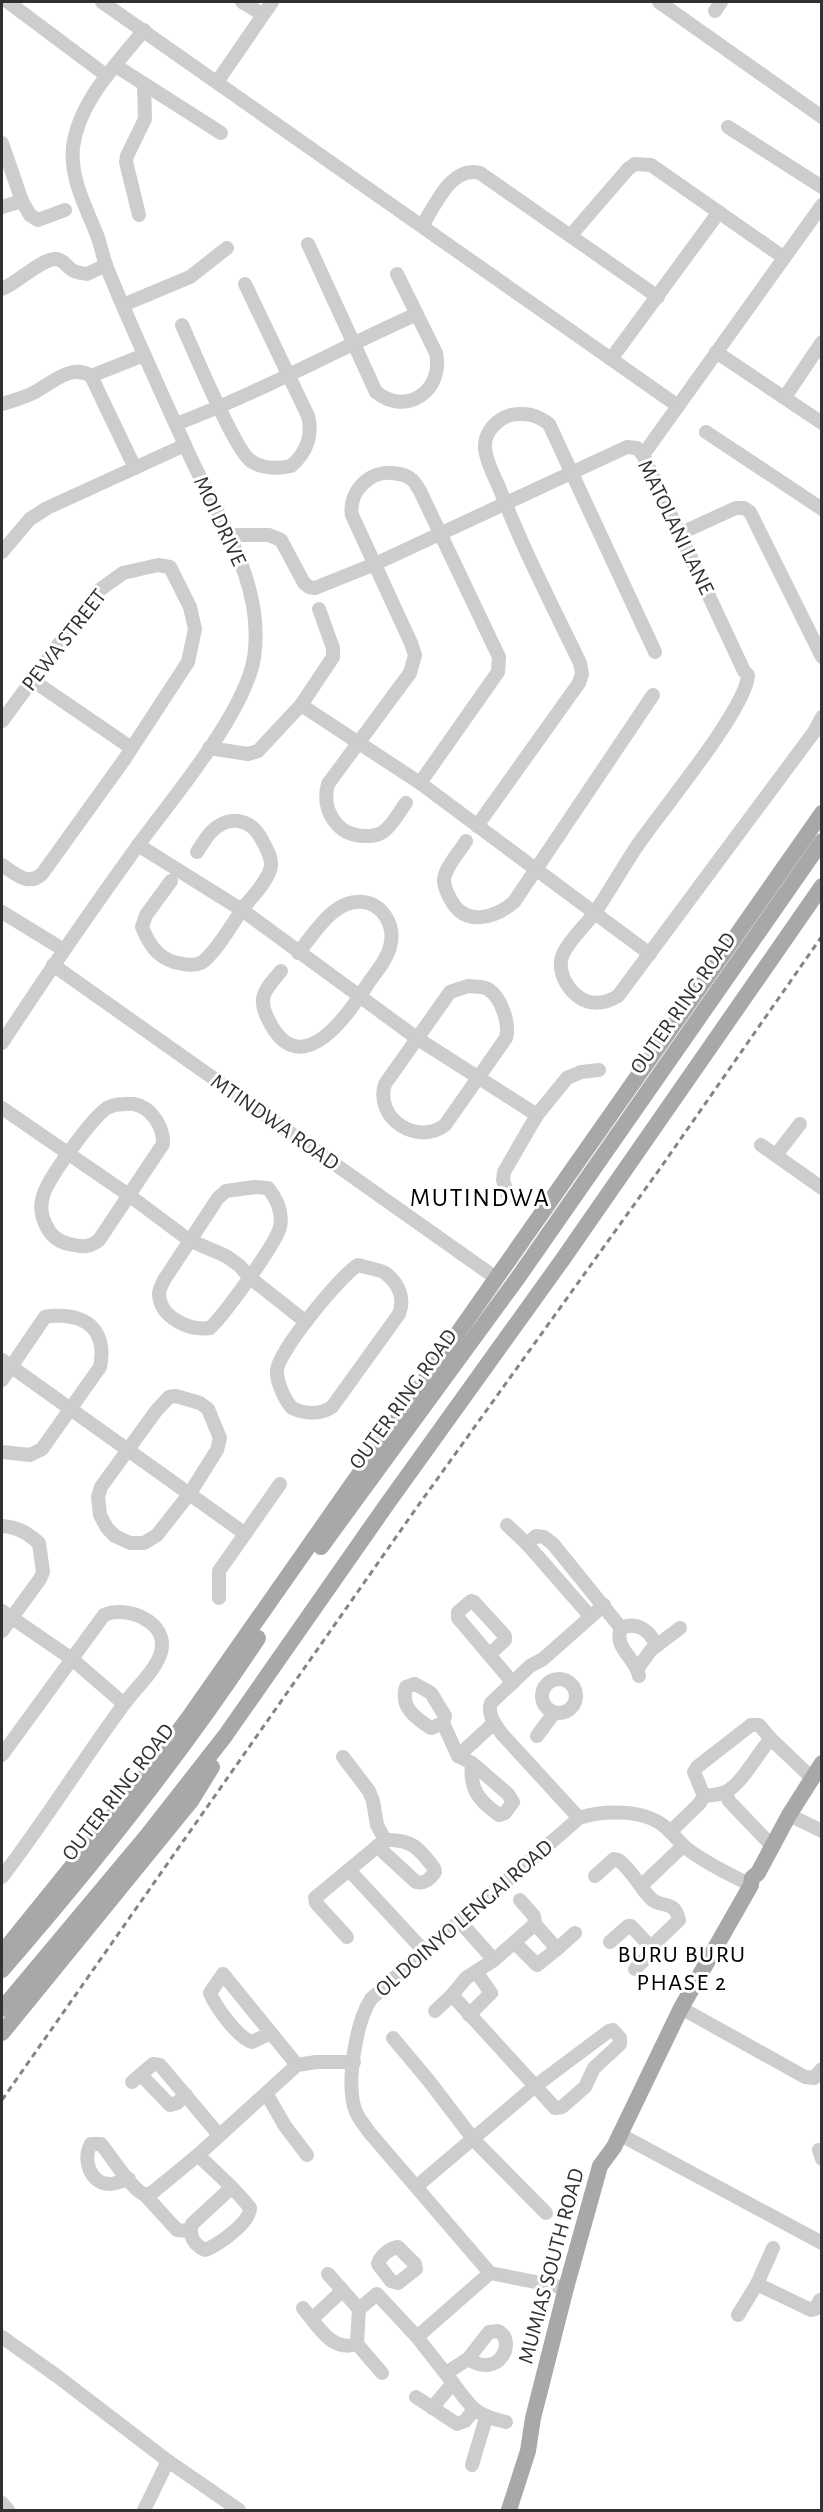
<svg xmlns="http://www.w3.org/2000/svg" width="823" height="2512" viewBox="0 0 823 2512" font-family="'Alegreya Sans',sans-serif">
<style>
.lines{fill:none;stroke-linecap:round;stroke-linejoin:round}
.minor{stroke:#cdcdcd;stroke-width:14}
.major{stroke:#a8a8a8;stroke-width:16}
.rail{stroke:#858585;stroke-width:3;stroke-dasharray:6 4.5;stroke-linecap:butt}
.labels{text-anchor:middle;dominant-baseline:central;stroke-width:6;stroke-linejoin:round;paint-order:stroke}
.street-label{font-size:22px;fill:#303030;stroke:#fff}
.neighbourhood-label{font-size:24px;letter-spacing:1.5px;fill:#000;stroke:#fff}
.quarter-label{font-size:26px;letter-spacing:1.5px;fill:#000;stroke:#fff}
</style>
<rect width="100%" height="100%" fill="#fff"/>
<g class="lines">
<g class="minor">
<path d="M8 2 107 76"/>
<path d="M102 2 678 406"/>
<path d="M242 2 262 14"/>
<path d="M659 2 822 117"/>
<path d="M715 11 721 2"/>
<path d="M116 66 221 133"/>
<path d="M217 82 272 2"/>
<path d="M728 127 822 187"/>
<path d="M2 143 22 201"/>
<path d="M2 207 22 201 30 215 38 220 65 210"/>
<path d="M139 215 126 162 127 156 145 119 144 85"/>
<path d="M422 226C435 206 451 165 480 173L658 297"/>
<path d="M571 235 628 169 635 164 651 165 783 257"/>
<path d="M308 244 376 392C407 417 444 390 436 353L397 274"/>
<path d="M2 289C16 284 43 257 57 259 65 261 66 266 72 270 76 273 82 273 87 274L106 265"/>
<path d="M123 305 190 277 227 248"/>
<path d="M182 325C193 349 235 451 251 461 262 469 279 469 291 466 307 453 313 434 308 416L245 284"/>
<path d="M716 352 822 423"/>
<path d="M611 359 719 212"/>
<path d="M91 376 144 355"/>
<path d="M785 397 822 342"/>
<path d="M2 404C12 401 23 398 33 393 51 384 71 363 91 376L135 468"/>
<path d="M176 424C259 393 336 350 417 314"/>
<path d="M706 432 822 509"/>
<path d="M643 455 822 205"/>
<path d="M681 533 736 508H744L750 512 822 657"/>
<path d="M229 535H269L281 540 304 583 309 587 315 588 375 564 627 447 637 448 643 455 744 671 748 675C747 708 660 812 637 846 623 867 610 890 596 911 586 925 570 939 563 954 557 967 564 983 573 992 586 1006 603 1005 618 996L814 732 822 717"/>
<path d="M2 552 30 519 47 508 185 445"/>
<path d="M32 680 130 747"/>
<path d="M301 705 420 783 650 954"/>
<path d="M2 721 98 591 123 573 158 565 170 567 190 607 195 629 188 662 124 760 42 874C28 887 15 873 2 865"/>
<path d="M209 748 248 754 258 751 301 705 333 657V648L319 609"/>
<path d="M406 803C399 812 392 826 383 832 377 836 371 836 365 836 337 836 321 810 328 784L410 673 415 655 411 643 352 515C348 492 370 470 393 473 399 474 406 474 411 479 415 481 417 487 420 491L499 657 498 672 420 783"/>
<path d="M477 826 579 683 582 674 580 663C552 605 522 547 499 487 494 476 486 461 485 448 484 433 496 419 511 415 526 412 537 415 549 424L655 652"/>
<path d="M466 841C460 852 443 869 444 882 445 888 448 895 451 900 465 927 495 918 514 902L653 695"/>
<path d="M138 845 242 910 418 1039 537 1115 567 1078 581 1072 599 1070"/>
<path d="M171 881 146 915 142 927C150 947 160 961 183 964 188 965 196 965 201 963 215 954 233 923 243 908 252 897 269 880 271 866 272 857 266 848 262 840 251 818 228 814 210 833 205 839 201 846 197 852"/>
<path d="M2 912 64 950"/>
<path d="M53 965 496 1278"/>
<path d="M281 971C264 991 256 998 270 1023 302 1083 349 1014 369 982 377 971 389 957 391 942 394 924 382 904 363 902 333 899 315 933 298 953"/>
<path d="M468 986C475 987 482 986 488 989 501 997 510 1023 506 1038L445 1125C418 1146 374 1119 385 1084L450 992Z"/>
<path d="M2 1043C45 977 90 912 136 848 171 800 244 715 254 658 266 580 213 511 184 443 158 385 131 327 107 268 103 257 101 246 97 235 86 207 70 179 73 147 79 101 117 64 144 30"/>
<path d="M134 1104C151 1107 164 1127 163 1144L99 1240C89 1248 81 1247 69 1244 48 1240 36 1214 44 1193 50 1176 92 1118 107 1108 115 1103 125 1104 134 1104Z"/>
<path d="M2 1108 130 1196 189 1240 226 1256 240 1266 249 1277 306 1322"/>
<path d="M761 1145 822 1188"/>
<path d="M776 1155 800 1124"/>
<path d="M255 1187 268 1188C277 1199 283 1212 280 1227 276 1244 224 1315 210 1328 190 1331 160 1318 159 1294 159 1290 162 1284 164 1280L218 1198 226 1191Z"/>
<path d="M508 1196 503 1180 504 1172 537 1115"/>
<path d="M358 1265C363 1267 382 1270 385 1273 399 1283 405 1299 399 1314L332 1407C320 1415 305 1414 292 1408 285 1400 276 1382 277 1370 278 1352 341 1275 358 1265Z"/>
<path d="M2 1360 244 1533"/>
<path d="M2 1380 45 1317C51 1315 57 1316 64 1316 94 1318 106 1338 100 1367L42 1449 30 1455 2 1452"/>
<path d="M176 1396 200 1403 208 1409 220 1438 217 1450 190 1493 157 1535 144 1543H130L115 1536 107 1528 100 1515 98 1497 101 1487 156 1411 169 1397Z"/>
<path d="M507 1525 527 1544 590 1616"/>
<path d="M2 1526C18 1527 27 1533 39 1543L43 1572 40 1579 2 1631"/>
<path d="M527 1544 536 1536 544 1537 553 1544 621 1628"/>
<path d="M219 1598V1571L280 1484"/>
<path d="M2 1611 72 1659 124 1704"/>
<path d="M621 1628C613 1648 636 1658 639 1676"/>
<path d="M621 1628C637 1621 651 1631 656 1646"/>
<path d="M489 1655 505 1640V1636L474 1602 471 1601 458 1612V1618L513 1683"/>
<path d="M638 1668 651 1650 680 1628"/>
<circle cx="559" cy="1696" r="17"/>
<path d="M443 1723 445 1716 431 1693 415 1684 406 1687C400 1707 415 1718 431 1728L443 1723 458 1756 472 1763 508 1794 513 1802 505 1813 499 1815C479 1801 469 1789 472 1763"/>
<path d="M537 1736 554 1713"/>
<path d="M2 1755 104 1615C127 1605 169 1622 161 1652 157 1669 134 1690 124 1704 82 1761 45 1821 2 1877"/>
<path d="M458 1756 494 1723"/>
<path d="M343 1757 369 1791 373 1801 377 1825 385 1840 315 1898 316 1903 347 1937"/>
<path d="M726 1793 729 1801 772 1846"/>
<path d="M704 1796 694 1772 697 1767 751 1725H759L771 1739 812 1778"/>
<path d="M789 1815 822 1831"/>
<path d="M579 1818 502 1734C495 1724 487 1715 491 1703L530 1666 543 1659 604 1605"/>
<path d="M670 1832 699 1804 704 1796C710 1795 717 1795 723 1793 741 1787 757 1753 771 1739"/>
<path d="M377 1846 416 1882C425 1884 430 1879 435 1872L434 1868C418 1847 411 1839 385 1840"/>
<path d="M349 1870 424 1951"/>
<path d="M595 1876 614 1859 618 1860C632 1869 644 1895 654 1901 664 1907 675 1901 679 1920L653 1945 648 1944 631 1926H628L610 1942"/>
<path d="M642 1885 683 1846"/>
<path d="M520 1900 534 1916 535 1924 557 1949 575 1933"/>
<path d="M461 1923 494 1960"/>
<path d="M515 1943 537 1965 557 1949"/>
<path d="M635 1969 651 1953V1945"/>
<path d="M681 2008 805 2077 814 2078 822 2069"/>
<path d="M435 2011 452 1995"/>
<path d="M469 2015 491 1993 477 1973"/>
<path d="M271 2033 252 2042C238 2038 215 2006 210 1993L223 1974 297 2065"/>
<path d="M393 2038 429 2081 474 2140 546 2213"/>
<path d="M141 2075 170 2105 177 2103 186 2095"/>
<path d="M132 2082 153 2064 160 2065 219 2135"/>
<path d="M266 2093 285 2126 307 2155"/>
<path d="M619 2134 822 2243"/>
<path d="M819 2150 822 2159"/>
<path d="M198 2155C215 2172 236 2189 250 2208 250 2223 218 2245 205 2250 194 2245 188 2235 192 2224L231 2188"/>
<path d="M129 2179C123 2180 116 2184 110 2184 90 2184 82 2159 91 2144H101C112 2157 130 2188 145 2195L153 2192 198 2155 297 2065 316 2062H354"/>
<path d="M417 2186 534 2087 609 2031 613 2030 620 2038V2044L594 2068 585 2087 562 2107 555 2108 452 1995 466 1978 494 1960 535 1924"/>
<path d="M145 2195 177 2230 190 2231"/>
<path d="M398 2247 415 2264 416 2269 398 2283 391 2281 378 2264C380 2256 390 2248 398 2247Z"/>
<path d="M773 2248 757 2284 811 2310 815 2309 820 2300H822"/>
<path d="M328 2274 359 2309"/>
<path d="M566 2288 490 2273 369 2132C365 2126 359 2119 356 2112 345 2086 356 2022 371 1999 439 1937 510 1879 579 1818 602 1810 643 1809 664 1826 673 1833 680 1844 690 1851 710 1865 730 1875 751 1885"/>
<path d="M303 2308C317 2325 332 2353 357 2344"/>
<path d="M738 2315 757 2284"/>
<path d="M312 2319 342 2291"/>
<path d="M2 2337 57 2376 168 2461 239 2510"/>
<path d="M382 2373 357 2344 359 2309 377 2294 417 2337"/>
<path d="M446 2373 468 2359 489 2332 498 2331C517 2340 500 2380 468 2359"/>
<path d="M453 2383C472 2408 474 2415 506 2422"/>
<path d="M416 2397 457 2424 465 2421 474 2410"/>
<path d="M432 2408 453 2383 417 2337 490 2273"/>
<path d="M472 2465 486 2418"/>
<path d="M2 2503 8 2510"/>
<path d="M144 2510 168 2461"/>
</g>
<g class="major">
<path d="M321 1547 517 1279 822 841"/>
<path d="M2 1953 145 1776 189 1717 822 813"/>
<path d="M2 1970C94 1864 181 1755 258 1638"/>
<path d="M2 2009 146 1837 225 1736 385 1507 563 1259 822 886"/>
<path d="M2 2033 191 1801 212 1767"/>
<path d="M509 2510 528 2451 533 2418 566 2288 600 2166 614 2147 681 2008 751 1885 752 1878 758 1873 789 1815 822 1763"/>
</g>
<path class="rail" d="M2 2100 415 1510 659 1170 822 936"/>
</g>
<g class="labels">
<g class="street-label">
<text transform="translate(220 521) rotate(65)">MOI DRIVE</text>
<text transform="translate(676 527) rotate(64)">MATOLANI LANE</text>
<text transform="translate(64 640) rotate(-52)">PEWA STREET</text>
<text transform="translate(683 1003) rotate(-55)">OUTER RING ROAD</text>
<text transform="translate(275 1122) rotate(35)">MTINDWA ROAD</text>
<text transform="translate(403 1399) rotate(-54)">OUTER RING ROAD</text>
<text transform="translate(118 1792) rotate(-52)">OUTER RING ROAD</text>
<text transform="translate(464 1918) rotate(-41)">OL DOINYO LENGAI ROAD</text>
<text transform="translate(551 2266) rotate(-75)">MUMIAS SOUTH ROAD</text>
</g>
<g class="neighbourhood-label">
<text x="682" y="1955">BURU BURU<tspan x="682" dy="28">PHASE 2</tspan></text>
</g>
<g class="quarter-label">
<text x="480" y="1198">MUTINDWA</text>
</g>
</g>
<rect width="823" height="2512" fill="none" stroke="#303030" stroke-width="6"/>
</svg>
